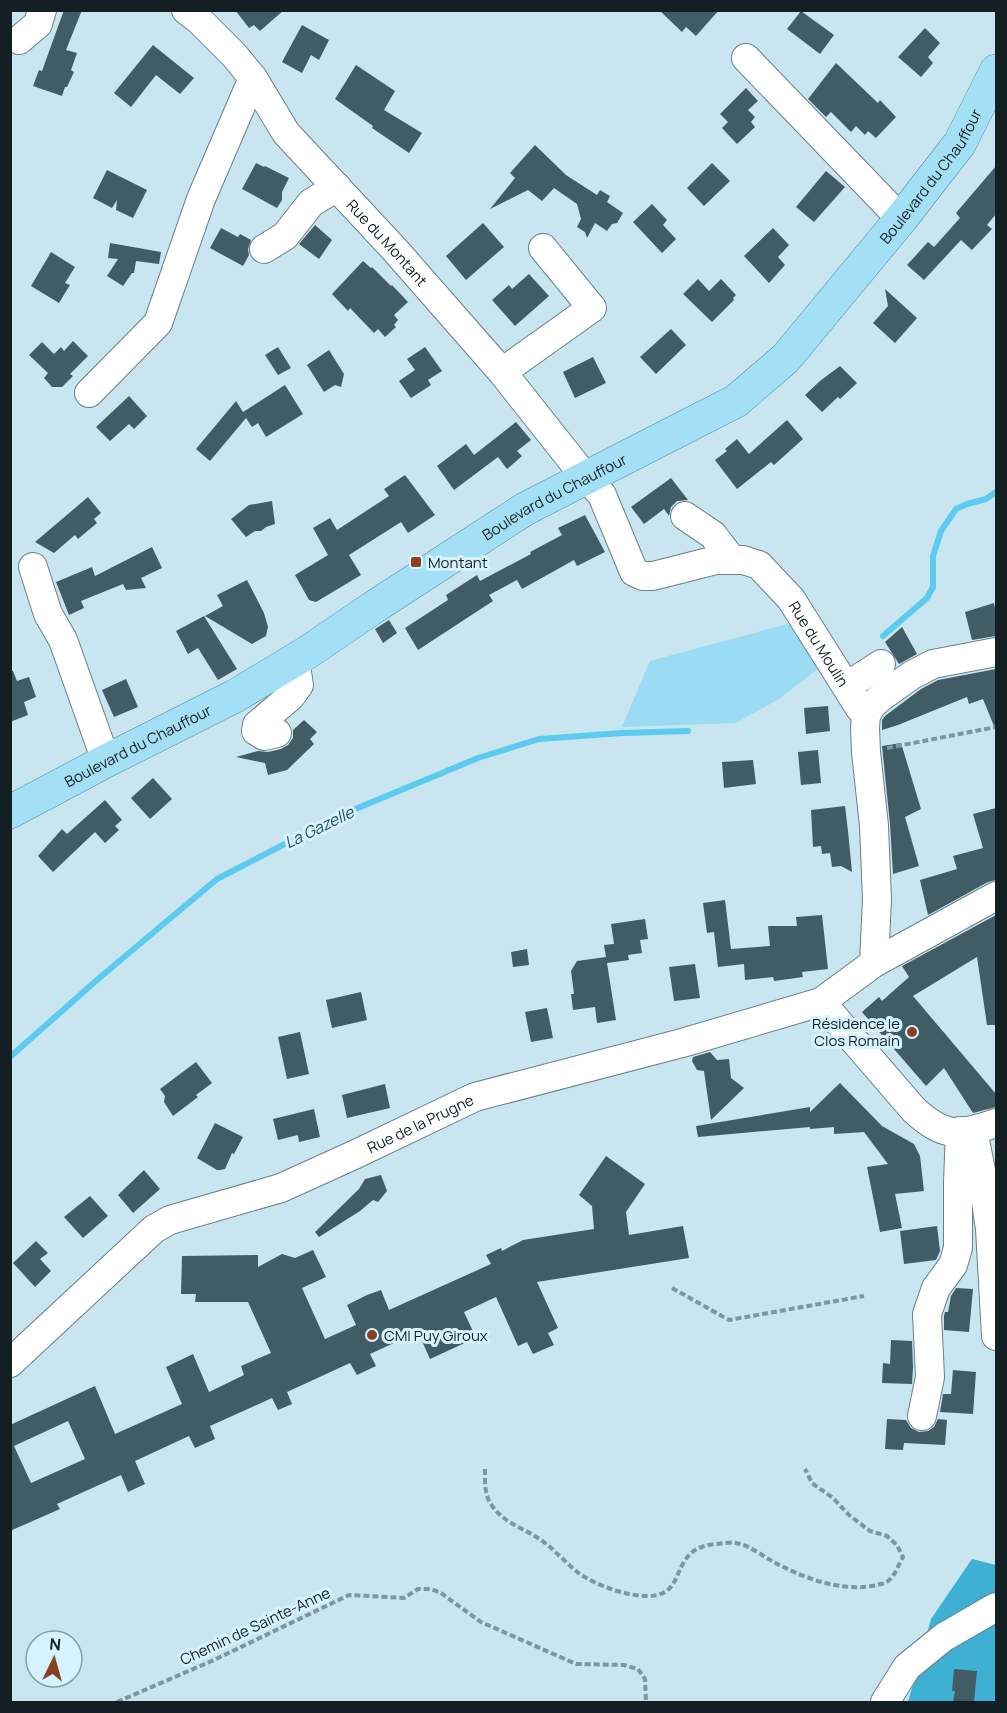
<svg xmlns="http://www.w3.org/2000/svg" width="1007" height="1713" viewBox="0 0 1007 1713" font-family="Manrope,sans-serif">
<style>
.green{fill:#9bdbf3}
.forest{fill:#3eb0d3}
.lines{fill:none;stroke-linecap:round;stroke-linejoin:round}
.stream{stroke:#5dcbef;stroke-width:6}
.building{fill:#425c65;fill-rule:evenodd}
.minor-casing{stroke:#67818b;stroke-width:30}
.major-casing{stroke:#4b8fa7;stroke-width:34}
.path{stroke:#7f959d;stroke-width:4;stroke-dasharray:6 3;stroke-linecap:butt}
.minor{stroke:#fff;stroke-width:28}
.major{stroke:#a4e0f5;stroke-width:33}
.poi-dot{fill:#894121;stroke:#d5f2fd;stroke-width:2}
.labels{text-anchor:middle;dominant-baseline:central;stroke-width:6;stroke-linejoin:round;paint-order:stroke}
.street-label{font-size:15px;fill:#141f23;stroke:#d5f2fd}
.poi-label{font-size:15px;fill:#141f23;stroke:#d5f2fd;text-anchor:start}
.water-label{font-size:16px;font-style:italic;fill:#204f5f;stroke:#d5f2fd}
</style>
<rect width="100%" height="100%" fill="#c8e5f0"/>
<path class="green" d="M798 621 824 664 779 699 736 723 622 727 650 661Z"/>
<path class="forest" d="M972 1559 996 1565V1702H908L931 1619Z"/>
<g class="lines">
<g class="stream">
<path d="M883 636 927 598 933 587V556L941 531 956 509 967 504 986 499 996 492"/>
<path d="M10 1057 98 979 217 879 341 815 478 758 539 739 622 733 688 731"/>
</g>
</g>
<g class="building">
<path d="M64 10H82L66 50 77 53 71 70 74 72 67 87H65L62 96 33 86 39 70 42 71Z"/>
<path d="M235 10H284L260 31 254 25 249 28Z"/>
<path d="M659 10H719L696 36 686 27 682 32Z"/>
<path d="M801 11 834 35 820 54 787 29Z"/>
<path d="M302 25 329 40 319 60 311 55 302 73 282 62Z"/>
<path d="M925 28 940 43 928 57 933 63 921 77 898 57Z"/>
<path d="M153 45 194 78 180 94 156 75 131 107 114 93Z"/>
<path d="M836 63 878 103 880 100 896 117 876 138 868 131 865 135 856 126 851 132 831 112 826 117 808 99Z"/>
<path d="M356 65 395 91 384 110 422 133 409 153 372 128 373 126 335 99Z"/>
<path d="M746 88 758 101 748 110 755 117 751 122 755 127 737 144 722 128 728 122 720 114Z"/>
<path d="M535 145 566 175 597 195 600 190 610 196 607 202 623 213 617 223 612 224 607 231 595 223 587 238 585 232 577 227 581 219 577 204 554 188 542 201 528 190 490 209 515 178 510 173Z"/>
<path d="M256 163 264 167 265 166 289 178 282 192V200L277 208 242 189Z"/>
<path d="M712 163 730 181 704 206 687 188Z"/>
<path d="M996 166V214L987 225 992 229 972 250 961 240 924 280 907 265 928 242 934 247 960 218 956 213Z"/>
<path d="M107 170 147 190 133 218 116 210 117 200 112 208 93 198Z"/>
<path d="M826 171 845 187 814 222 796 207Z"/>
<path d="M652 204 667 220 663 225 676 239 662 253 633 222Z"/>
<path d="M483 223 504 247 466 280 446 256Z"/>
<path d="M315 225 332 240 319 259 299 244Z"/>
<path d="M221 228 238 237 240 234 251 240 248 249 249 255 243 266 210 248Z"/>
<path d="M773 228 789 245 778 257 785 265 769 283 744 256Z"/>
<path d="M110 243 161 252 159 264 136 261 134 273H132L123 286 107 276 118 259 108 258Z"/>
<path d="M51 252 75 267 65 283 70 285 59 303 31 286Z"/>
<path d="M363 261 371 268 372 267 391 286 392 285 408 302 394 315 398 320 394 325 396 327 385 337 378 329 374 333 350 308 348 311 332 294Z"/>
<path d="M529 274 549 296 515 326 492 300 509 285 512 289Z"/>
<path d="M698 279 709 291 721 279 736 295 733 298 734 300 712 322 683 294Z"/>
<path d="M885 289 917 318 895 343 873 323 888 306Z"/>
<path d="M671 329 686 345 656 374 640 357Z"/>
<path d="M73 341 88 356 70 374 73 376 62 387H52L44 378 48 373 29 355 42 342 54 354 61 347 64 351Z"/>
<path d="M278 347 291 368 278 375 265 355Z"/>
<path d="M425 347 442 371 428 380 431 385 411 398 399 381 415 370 407 359Z"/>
<path d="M329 350 344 374 341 387 335 385 324 392 307 365Z"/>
<path d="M593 357 606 383 575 398 563 372Z"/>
<path d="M840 366 857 383 840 399 838 397 822 412 805 395 820 381Z"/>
<path d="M285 385 303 414 266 437 258 423 252 427 246 418 210 461 196 449 236 401 243 412Z"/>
<path d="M129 396 147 416 134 429 129 424 110 441 96 427Z"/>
<path d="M787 420 803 439 774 465 771 462 737 489 715 460 727 451 725 449 737 439 749 454Z"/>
<path d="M516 422 531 440 517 451 522 456 507 469 498 457 454 490 437 466 466 444 474 455Z"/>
<path d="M405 475 435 515 408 533 401 522 349 555 361 575 316 602 309 600 295 575 328 555 313 528 330 518 337 530 389 496 384 489Z"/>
<path d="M671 478 688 500 677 501 671 507 669 516 664 509 644 524 631 507Z"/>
<path d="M88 497 101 513 94 519 97 523 78 539 75 535 54 553 35 542Z"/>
<path d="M272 501 275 524 266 527 261 531H255L246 537 231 519 249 505Z"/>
<path d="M585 515 605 552 577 566 574 560 522 589 517 580 489 595 493 601 418 650 405 628 448 600 446 595 477 575 480 581 531 554 530 552 562 535 558 528Z"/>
<path d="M152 547 162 568 141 578 146 588 126 590 123 584 81 601 84 608 69 615 56 582 92 567 95 576Z"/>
<path d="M247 580 264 613 268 627 266 636 252 644 205 616 223 606 217 595Z"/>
<path d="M994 603 996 614V636L972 640 965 612Z"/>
<path d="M204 616 237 669 218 680 198 648 188 654 176 631Z"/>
<path d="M389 620 397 633 383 643 375 629Z"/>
<path d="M902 627 917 654 899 664 885 642Z"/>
<path d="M996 669V731L983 699 969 704 967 697 898 725 882 730V720L885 716 921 689 938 680Z"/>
<path d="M10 671H13L17 681 29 677 36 697 24 702 28 715 10 722Z"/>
<path d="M126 679 138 707 114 717 102 690Z"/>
<path d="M828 706 830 731 806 734 804 708Z"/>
<path d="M304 720 317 732 310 739 314 744 287 770 268 775 265 763 236 757 258 751 268 752 281 749 288 745 293 738V730Z"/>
<path d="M901 743 921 809 905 817 919 866 893 874 890 824 882 746Z"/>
<path d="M818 750 821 783 801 785 798 752Z"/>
<path d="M753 760 756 784 724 788 722 762Z"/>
<path d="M153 778 172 799 150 819 131 798Z"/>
<path d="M105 800 122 820 115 826 119 830 105 843 95 832 53 872 38 856 62 829 67 834Z"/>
<path d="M845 806 848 831 852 872 841 866 832 867 830 853 822 854 821 846 813 847 811 810Z"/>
<path d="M996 808V880L988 882 928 915 920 880 957 869 953 856 983 848 973 814Z"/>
<path d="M725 900 731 949 770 946 768 926H797L796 917 822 915 828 969 802 972 803 977 774 981 773 977 745 980 744 964 718 967 714 932 707 933 703 903Z"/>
<path d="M996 915V1025H987L977 957 913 996 996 1094V1107L973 1113 944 1068 926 1086 862 1012 879 997 882 1001 909 977 902 966Z"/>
<path d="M645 919 648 939 640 940 642 953 628 955 629 960 607 963 616 1020 597 1023 595 1007 573 1010 571 994H574L571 971 577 961 606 957 604 945 614 944 611 924Z"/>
<path d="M527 949 529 965 513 967 511 952Z"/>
<path d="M695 964 700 998 674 1001 669 967Z"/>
<path d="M361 992 367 1020 332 1028 326 1000Z"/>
<path d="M547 1008 553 1038 531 1042 525 1012Z"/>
<path d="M300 1032 309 1074 287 1079 278 1037Z"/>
<path d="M710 1052 717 1060 729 1059 731 1078 744 1088 711 1120 704 1071 697 1070 692 1061 693 1057Z"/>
<path d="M196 1062 212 1083 196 1095 198 1097 173 1116 164 1102 165 1096 160 1089Z"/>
<path d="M840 1083 882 1126 914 1144 920 1156 924 1191 895 1194 902 1228 880 1232 867 1167 888 1164 864 1132 834 1134V1127L810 1129V1127L698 1137 696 1126 810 1107V1112Z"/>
<path d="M385 1084 390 1108 347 1118 342 1095Z"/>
<path d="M314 1109 320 1137 299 1142 298 1135 278 1140 273 1119Z"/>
<path d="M215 1123 243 1137 234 1154 232 1153 225 1169 220 1170H217L197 1158Z"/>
<path d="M606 1156 645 1184 626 1212 629 1235 683 1226 689 1258 537 1282 558 1328 548 1333 554 1345 533 1354 527 1342 518 1346 496 1297 464 1312 476 1338 467 1342 430 1359 418 1332 370 1354 376 1366 357 1375 350 1363 287 1392 292 1404 278 1410 272 1398 210 1426 215 1439 195 1448 189 1436 135 1461 145 1484 128 1492 121 1475 57 1504 60 1509 10 1531V1425L95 1386 115 1434 182 1404 166 1367 193 1354 209 1392 244 1375 241 1366 271 1353 248 1302H195L196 1294H181L182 1256 258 1255V1267L282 1254 295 1258 313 1250 326 1277 302 1288 325 1339 356 1325 347 1305 367 1295 381 1290 389 1310 491 1264 486 1255 501 1248 502 1251 523 1240 594 1229 592 1206 579 1195ZM68 1421 85 1459 31 1483 14 1446Z"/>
<path d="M144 1170 160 1189 133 1213 118 1195Z"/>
<path d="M381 1175 387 1191 378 1202 373 1200 360 1211 319 1237 315 1232 359 1189 365 1179Z"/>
<path d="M90 1196 108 1216 83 1238 64 1217Z"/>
<path d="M937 1226 940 1251 936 1260 904 1264 900 1231Z"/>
<path d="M36 1241 48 1253 40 1259 51 1271 35 1287 13 1263Z"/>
<path d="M956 1288 973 1289 969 1332 944 1330V1316L945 1312H948L951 1296Z"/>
<path d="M891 1340 912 1341 913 1367 912 1384 882 1383 883 1363 890 1364Z"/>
<path d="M953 1370 976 1372 973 1414 940 1412 943 1394H951Z"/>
<path d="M887 1419 906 1420 911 1428 919 1432 928 1431 934 1427 938 1419 947 1420 945 1445 904 1443 903 1450 885 1449Z"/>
<path d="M954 1669 977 1671 974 1702H953L955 1691H952Z"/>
</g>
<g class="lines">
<defs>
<g id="minor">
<path id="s1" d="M186 10 200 21 234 55 253 78 286 133 396 251 502 372 578 468 602 495 634 572 643 576H653L716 560H743L759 565 791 599 859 707 866 715"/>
<path d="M19 40 38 24 42 10"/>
<path d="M746 58 901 219"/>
<path d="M264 249 285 236 311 203 337 187"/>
<path d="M502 372 592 308 543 248"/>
<path d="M89 393 158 323 201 199 253 78"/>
<path d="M685 516 713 535 732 560"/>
<path d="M33 567 48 614 63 640 106 761"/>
<path d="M847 686 881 664"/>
<path d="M277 733 264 736 256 731 257 725 291 696 299 685 295 660"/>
<path d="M874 963 877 899 874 826 866 752 865 728 866 715 872 705 881 697 912 675 933 664 996 652"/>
<path d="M821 1002 914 1110C945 1138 958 1136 996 1123"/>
<path d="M973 1131 982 1175 990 1229 996 1336"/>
<path id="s2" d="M10 1363 154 1229 170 1220 281 1188 356 1154 475 1097 682 1043 821 1002 874 963 996 896"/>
<path d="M922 1416 930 1377 927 1314 936 1288 953 1265 958 1248V1182L960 1131"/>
<path d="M885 1702 907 1667 944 1637 996 1607"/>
</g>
<g id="major">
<path id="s3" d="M10 812 106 761 235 696 308 652 374 607 525 509 736 401 786 358 901 219 960 143 996 71"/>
</g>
</defs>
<use href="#minor" class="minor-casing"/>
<use href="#major" class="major-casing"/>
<g class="path">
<path d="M887 748 996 727"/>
<path d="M672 1288 729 1320 864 1296"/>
<path d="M485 1469C485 1481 484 1494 491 1504 502 1522 521 1527 538 1538 552 1547 563 1560 576 1571 593 1585 635 1600 657 1595 687 1589 670 1546 718 1544 724 1543 731 1542 736 1543 749 1545 761 1555 772 1561 803 1578 842 1593 877 1585 880 1584 883 1584 885 1583 895 1578 898 1565 903 1557L897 1545 887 1536 870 1531 849 1515 833 1498 812 1483 805 1469"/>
<path d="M117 1702 214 1660 349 1595 404 1598 418 1589H431L441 1593 481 1622 576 1664 624 1665 638 1669 645 1679 646 1702"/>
</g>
<use href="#minor" class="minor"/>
<use href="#major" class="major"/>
</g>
<g class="poi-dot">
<rect x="410" y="556" width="12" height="12" rx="3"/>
<circle cx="912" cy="1032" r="6"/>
<circle cx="372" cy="1335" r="6"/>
</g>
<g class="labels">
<g class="street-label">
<text stroke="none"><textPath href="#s3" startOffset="1134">Boulevard du Chauffour</textPath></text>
<text stroke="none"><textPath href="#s1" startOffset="309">Rue du Montant</textPath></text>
<text stroke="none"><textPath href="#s3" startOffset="630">Boulevard du Chauffour</textPath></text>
<text stroke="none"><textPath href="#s1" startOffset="952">Rue du Moulin</textPath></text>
<text stroke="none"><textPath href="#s3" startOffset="144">Boulevard du Chauffour</textPath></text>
<text stroke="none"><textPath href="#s2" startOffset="484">Rue de la Prugne</textPath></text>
<text transform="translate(255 1626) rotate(-25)">Chemin de Sainte-Anne</text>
</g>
<g class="poi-label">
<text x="428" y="562">Montant</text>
<text x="900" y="1023" text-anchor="end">Résidence le<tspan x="900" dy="17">Clos Romain</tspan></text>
<text x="384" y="1335">CMI Puy Giroux</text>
</g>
<g class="water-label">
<text transform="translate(319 827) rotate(-26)">La Gazelle</text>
</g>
</g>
<rect width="1007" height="1713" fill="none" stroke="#141f23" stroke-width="24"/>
<g transform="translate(54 1659) rotate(5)"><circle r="28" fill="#d5f2fd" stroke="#889ea6" stroke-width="1.5"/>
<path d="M0-4.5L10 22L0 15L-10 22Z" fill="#894121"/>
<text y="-9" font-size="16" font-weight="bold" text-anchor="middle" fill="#141f23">N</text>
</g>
</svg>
